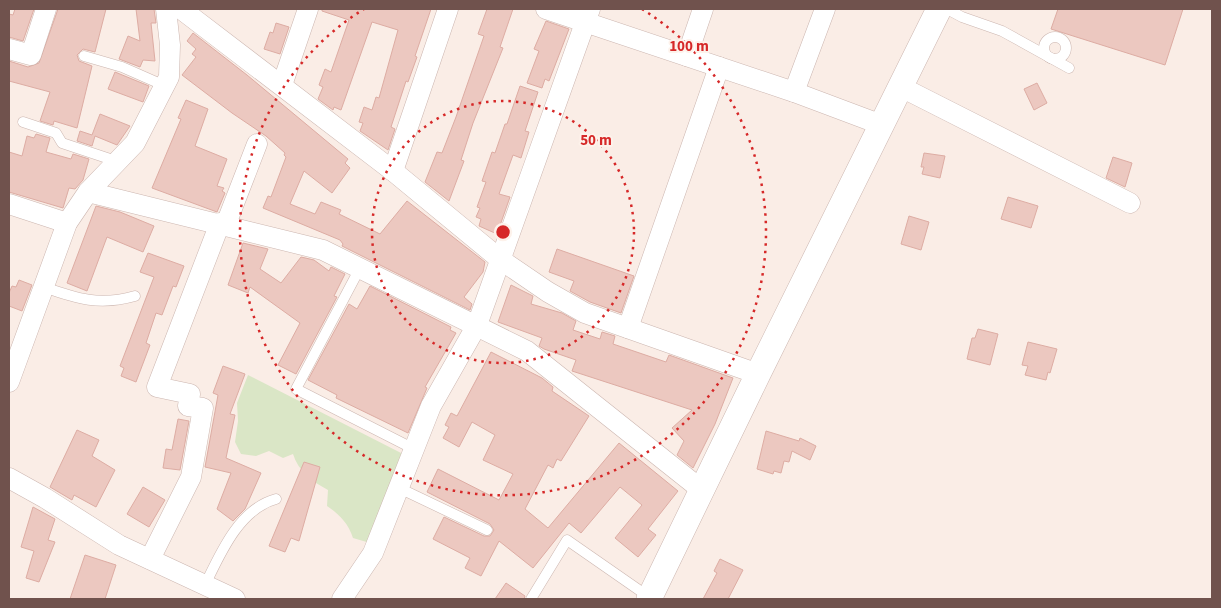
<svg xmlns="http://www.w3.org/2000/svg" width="1221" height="608" viewBox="0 0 1221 608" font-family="'Source Sans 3',sans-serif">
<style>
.green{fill:#dae6c6}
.building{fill:#ecc8c0;stroke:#ddaca3}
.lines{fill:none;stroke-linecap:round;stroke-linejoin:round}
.service-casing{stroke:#ccb6b0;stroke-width:11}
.minor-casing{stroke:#ccb6b0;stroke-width:21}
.tertiary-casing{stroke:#ccb6b0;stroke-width:26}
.service{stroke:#fff;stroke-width:10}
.minor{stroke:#fff;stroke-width:20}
.tertiary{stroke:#fff;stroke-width:25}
.ring{fill:none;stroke:#d62828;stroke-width:2.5;stroke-dasharray:2.5 5}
.centre{fill:#d62828;stroke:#fdf2eb;stroke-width:2.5}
.ring-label{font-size:15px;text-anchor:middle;font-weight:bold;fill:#d62828;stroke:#fdf2eb;stroke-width:4;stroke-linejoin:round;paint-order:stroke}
</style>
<rect width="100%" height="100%" fill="#faede6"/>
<path class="green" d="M248 375 403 454 370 543 353 538C348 523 340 515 327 506L328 490C313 482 298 471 293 454L283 458 269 451 256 456 241 454 235 442 238 421 237 403Z"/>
<g class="building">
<path d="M15 9H34L23 41 9 37V14L13 15Z"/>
<path d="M58 9H106L95 52 83 49 77 55 79 61 92 66 77 128 54 121 53 125 40 121 50 92 9 81V61L28 67 39 63Z"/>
<path d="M136 9H154L156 23H151L155 61 143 60 140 67 119 59 128 36 140 41Z"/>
<path d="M322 9H431L415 56 417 57 408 82 406 81 391 127 395 129 388 150 360 131 363 123 359 122 364 107 372 110 376 97 379 98 398 30 372 22 341 110 334 107 333 110 318 99 323 87 319 85 325 69 331 72 349 20 322 11Z"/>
<path d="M487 9H513L500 47 503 48 473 123 461 160 464 161 449 201 425 182 437 152 442 153 456 117 484 36 478 34Z"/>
<path d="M1058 9H1183L1165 65 1051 29Z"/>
<path d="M546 21 569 29 549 81 545 79 542 88 527 83 539 51 534 49Z"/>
<path d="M276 23 289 27 280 54 264 49 270 32 273 33Z"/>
<path d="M193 33 247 75 348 159 345 163 350 168 332 193 304 171 290 204 315 214 321 202 341 210 339 214 380 234 407 201 485 262 483 272 464 297 472 304 470 310 342 246 343 244 340 240 263 208 268 196 271 197 286 157 284 155 285 153 266 136 232 113 182 75 196 57 192 54 196 49 187 41Z"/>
<path d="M115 72 149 86 143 102 108 89Z"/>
<path d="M1037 83 1047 103 1034 110 1024 89Z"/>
<path d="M520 86 538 92 525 131 529 132 521 158 513 155 499 194 510 197 497 234 479 226 481 219 476 217 480 208 477 207 486 182 482 181 492 152 495 153 505 124H507Z"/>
<path d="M186 100 208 109 195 146 227 159 217 186 224 188 222 191 225 193 217 212 152 188 181 119 178 118Z"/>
<path d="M100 114 130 126 117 145 95 136 92 146 77 141 80 131 92 135Z"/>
<path d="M36 134 50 138 46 152 71 159 73 154 89 159 83 180 75 189 69 188 63 208 9 192V152L22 156 27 136 34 138Z"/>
<path d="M924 153 945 156 940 178 922 174 924 167H921Z"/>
<path d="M1113 157 1132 163 1125 187 1106 178Z"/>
<path d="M1008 197 1038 206 1031 228 1001 219Z"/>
<path d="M96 206 120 212 154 226 143 252 107 237 87 291 67 283Z"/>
<path d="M909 216 929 222 921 250 901 244Z"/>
<path d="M243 243 268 249 260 269 281 283 301 257 314 260 329 271 331 267 345 274 334 296 337 297 296 374 278 365 300 323 250 287 248 293 228 285Z"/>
<path d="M557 249 634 276 621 313 590 302 570 291 574 281 549 272Z"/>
<path d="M148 253 184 266 176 287 173 286 162 315 156 313 146 343 150 345 136 382 121 376 124 368 120 366 154 277 140 272Z"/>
<path d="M19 280 32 285 22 311 9 306V293L12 286 16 287Z"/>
<path d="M511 285 533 296 531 304 562 313 576 321 573 330 600 339 602 332 615 336 613 344 666 362 669 355 733 378 715 424 693 468 677 455 684 441 672 428 692 410 572 371 576 360 544 349 539 346 542 338 498 322Z"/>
<path d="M370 286 451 327 450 330 456 333 425 387 427 388 408 433 336 398 337 395 308 380 349 304 357 309Z"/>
<path d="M978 329 998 334 990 365 967 359 972 338H975Z"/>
<path d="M1028 342 1057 349 1050 373 1048 372 1046 380 1025 375 1028 366 1022 365Z"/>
<path d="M491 352 542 378 553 387 552 391 589 416 561 461 557 459 553 468 548 465 525 509 548 528 619 443 678 491 648 529 656 535 638 557 615 538 642 505 620 487 581 533 569 523 533 568 499 541 481 576 465 568 470 558 433 539 444 517 484 536H490L494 530 490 524 427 492 438 469 499 500 513 474 483 460 495 435 472 422 459 447 443 438 449 427 445 425 451 413 457 416Z"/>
<path d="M223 366 245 374 230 414 235 415 226 458 261 473 245 509 233 521 217 509 231 473 205 467 218 395 213 393Z"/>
<path d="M178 419 189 421 180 470 163 468 166 449 172 450Z"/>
<path d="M77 430 99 440 92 456 115 470 96 507 74 495 72 500 50 487Z"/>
<path d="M766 431 799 441 800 438 816 446 810 460 792 451 789 462 784 461 781 473 774 471 773 474 757 469Z"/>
<path d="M304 462 320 467 299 541 291 538 285 552 269 546Z"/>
<path d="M143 487 165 500 149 527 127 514Z"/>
<path d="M33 507 55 519 48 540 55 542 39 582 26 578 34 551 21 547Z"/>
<path d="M85 555 116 565 105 599H70Z"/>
<path d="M720 559 743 570 728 599H703L717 573 714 571Z"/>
<path d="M506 583 525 596 524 599H495Z"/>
</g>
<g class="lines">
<defs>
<g id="service">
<path d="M947 9 962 17 1002 31 1069 68"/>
<circle cx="1055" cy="48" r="11"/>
<path d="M84 56 122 67 163 85"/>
<path d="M23 122 56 133 62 143 116 161"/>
<path d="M360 268 296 389 414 449"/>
<path d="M44 287C77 299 100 306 135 296"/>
<path d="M399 488 487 530"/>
<path d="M205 585C220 554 239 509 276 499"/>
<path d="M531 599 567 540 649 597"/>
</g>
<g id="minor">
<path d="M181 9 393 171 501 260 548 292 585 313 758 374"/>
<path d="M546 9 794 92 882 125"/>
<path d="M9 49 31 55 46 9"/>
<path d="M687 56 703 9"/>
<path d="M282 85 308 9"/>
<path d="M901 87 1130 203"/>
<path d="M794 92 825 9"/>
<path d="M393 171 448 9"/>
<path d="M88 192 323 250 527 351 703 491"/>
<path d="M9 204 67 223"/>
<path d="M226 224 257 144"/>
<path d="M628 328 719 67"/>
<path d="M9 382 67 223 88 192 135 143 169 77 170 45 166 9"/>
<path d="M9 478 45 498 119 545 235 599"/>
<path d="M150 559 191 477 203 408 188 406 190 394 157 387 220 223"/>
<path d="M342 599 373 553 431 406 477 325 590 9"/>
</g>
<path id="tertiary" d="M649 599 758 374 939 9"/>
</defs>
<use href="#service" class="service-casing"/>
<use href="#minor" class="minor-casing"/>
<use href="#tertiary" class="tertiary-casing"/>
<use href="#service" class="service"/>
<use href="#minor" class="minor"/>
<use href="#tertiary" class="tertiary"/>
</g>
<g class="ring">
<circle cx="503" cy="232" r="131"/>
<path d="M642 9A263 263 0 1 1 364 9"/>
</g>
<circle cx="503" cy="232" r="8" class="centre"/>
<g class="ring-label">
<text x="689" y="51">100 m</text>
<text x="596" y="145">50 m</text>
</g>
<rect width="1221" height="608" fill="none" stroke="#70524d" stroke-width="20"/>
</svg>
